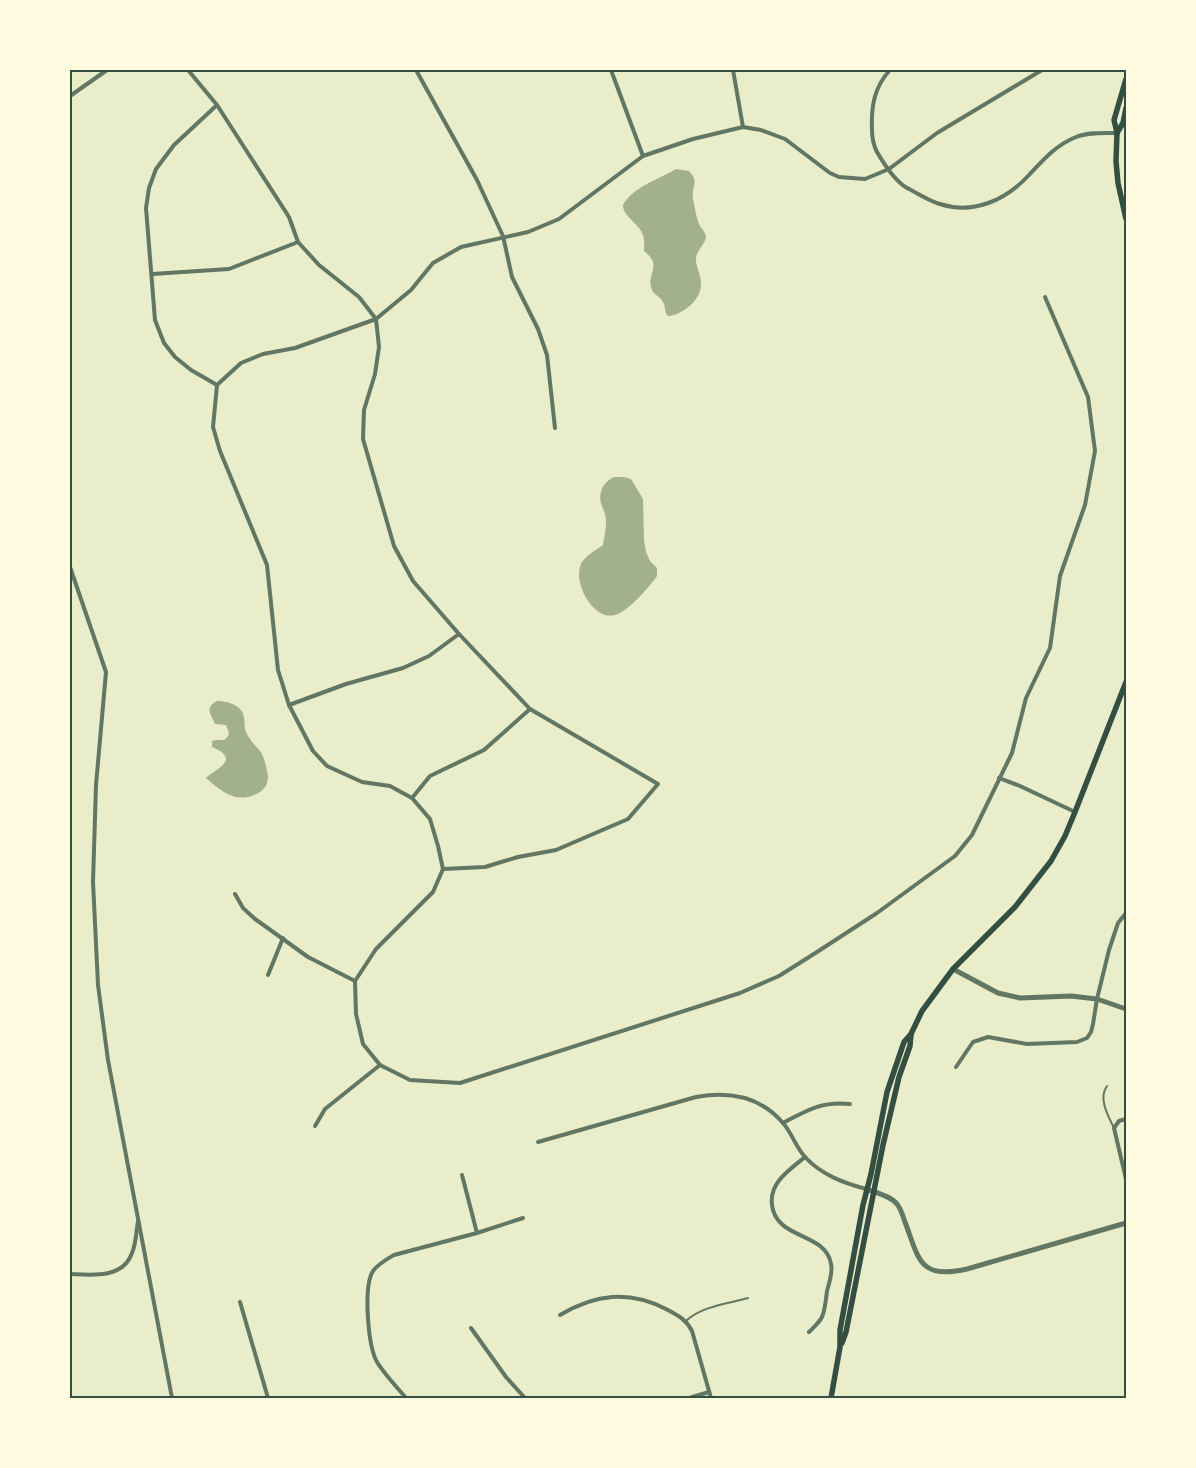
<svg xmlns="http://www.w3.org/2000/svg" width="1196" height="1468" viewBox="0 0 1196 1468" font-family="Overpass,sans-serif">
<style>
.water{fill:#a3b18a}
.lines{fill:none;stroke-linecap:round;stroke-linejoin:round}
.service{stroke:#617663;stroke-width:2}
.minor{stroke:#617663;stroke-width:4}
.tertiary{stroke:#617663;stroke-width:5}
.secondary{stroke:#344e41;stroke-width:5.5}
.neatline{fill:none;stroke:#344e41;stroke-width:2}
</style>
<rect width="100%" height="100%" fill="#e9edc9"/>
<g class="water">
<path d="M676 169 689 171C700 183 691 186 693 199 695 207 696 218 700 226 702 229 705 232 706 236 706 243 698 249 696 257 695 266 701 274 701 283 702 300 682 315 668 316 664 312 666 307 663 302 660 296 652 294 651 287 647 273 663 266 644 251 644 246 645 240 643 235 639 223 623 217 623 205 634 186 658 180 676 169Z"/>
<path d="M614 477H624L631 479 643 499 644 540 646 552 650 561 657 568V576C649 587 629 611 615 615 593 621 571 581 582 562 587 555 596 550 603 545 604 537 606 529 606 522 606 515 604 512 602 506 597 494 603 482 614 477Z"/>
<path d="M217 701C228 701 242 705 244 717 245 722 244 728 246 732 249 739 255 745 260 751 264 756 267 769 268 776 268 783 266 788 260 792 238 805 223 793 206 778 210 772 238 762 220 751 217 749 214 748 212 747V741C219 738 226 744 229 733L226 725 215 724C211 714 204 708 217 701Z"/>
</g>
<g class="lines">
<g class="service">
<path d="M1107 1086C1098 1098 1108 1116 1114 1128"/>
<path d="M686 1321C702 1306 727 1304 748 1298"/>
</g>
<g class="minor">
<path d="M188 70 217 105 289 217 298 242 319 265 359 297 376 319 379 347 375 374 364 410 363 439 394 546 413 581 459 634 530 709 658 784 628 819 556 850 518 857 485 867 443 869"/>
<path d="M416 70 477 180 503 236 512 277 538 329 547 355 555 428"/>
<path d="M611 70 643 156"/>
<path d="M733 70 743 127"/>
<path d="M890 70C874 87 871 107 872 130 872 137 874 146 877 152 884 164 896 183 909 189 919 194 929 201 940 204 973 215 1006 200 1029 175 1043 160 1056 145 1076 137 1088 132 1104 133 1117 133"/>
<path d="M1042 70 937 133 889 169 865 179 839 177 830 173 785 139 761 130 743 127 693 139 643 156 559 219 528 232 461 247 433 263 411 290 376 319 295 348 263 354 241 363 217 385 213 427 220 451 267 565 278 670 289 705 313 751 327 766 362 782 390 786 412 798 430 819 438 846 443 869 433 892 376 949 355 981 356 1014 363 1044 380 1065 410 1080 460 1083 740 993 779 976 817 952 877 913 955 856 972 835 1012 753 1026 698 1050 648 1060 576 1085 505 1095 451 1088 397 1045 297"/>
<path d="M70 96 107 70"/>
<path d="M217 105 174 145 156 169 149 188 146 208 155 320 164 343 175 357 191 370 217 385"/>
<path d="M152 274 229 269 298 242"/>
<path d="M70 567 106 672 96 785 93 882 98 985 108 1060 172 1398"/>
<path d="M289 705 346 684 403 668 429 656 459 634"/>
<path d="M999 778 1020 786 1075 812"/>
<path d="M412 798 430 776 484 750 530 709"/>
<path d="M235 894 243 908 255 919 308 957 355 981"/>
<path d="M268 975 283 938"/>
<path d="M956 1067 973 1042 988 1037 1027 1044 1077 1042 1087 1038 1091 1032 1093 1024 1097 999 1109 950 1118 923 1126 913"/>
<path d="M1126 1119 1119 1121 1114 1128 1126 1179"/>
<path d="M783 1123C807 1110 822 1101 850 1104"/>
<path d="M315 1126 325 1109 380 1065"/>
<path d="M538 1142 696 1097C729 1091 760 1096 783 1123 792 1133 796 1148 806 1158 822 1175 844 1183 866 1189"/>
<path d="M805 1157C789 1170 769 1183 772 1205 776 1240 826 1232 831 1264 833 1273 829 1283 827 1291 826 1299 825 1310 822 1317 819 1323 813 1328 809 1332"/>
<path d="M462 1175 477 1233"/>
<path d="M70 1274C92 1275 123 1279 132 1253 136 1244 136 1232 138 1222"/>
<path d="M240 1302 268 1398"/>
<path d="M560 1315C595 1294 629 1290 666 1309 677 1315 686 1319 692 1331L711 1398"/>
<path d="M471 1328 506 1377 525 1398"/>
<path d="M406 1398C396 1386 385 1375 377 1362 368 1346 363 1287 373 1271 378 1264 387 1259 394 1255L477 1233 523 1218"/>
<path d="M689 1398 709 1392"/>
</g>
<g class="tertiary">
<path d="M953 969 998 993 1020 998 1071 996 1097 999 1126 1009"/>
<path d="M866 1189C877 1193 890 1196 897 1204 901 1209 903 1216 905 1222 919 1259 919 1280 967 1269L1126 1223"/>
</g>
<g class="secondary">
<path d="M1126 79 1114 120 1117 133 1116 161 1118 183 1126 219"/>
<path d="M1117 133 1123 123 1126 108"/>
<path d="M842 1343 846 1332 883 1145 899 1077 910 1046 911 1034"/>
<path d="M831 1398 840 1347V1330L863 1205 871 1174 887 1092 904 1042 911 1034 922 1011 953 969 1015 907 1051 861 1065 836 1075 812 1126 682"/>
</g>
</g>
<rect width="1196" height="1468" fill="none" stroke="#fefae0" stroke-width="142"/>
<rect x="71" y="71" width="1054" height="1326" class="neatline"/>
</svg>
